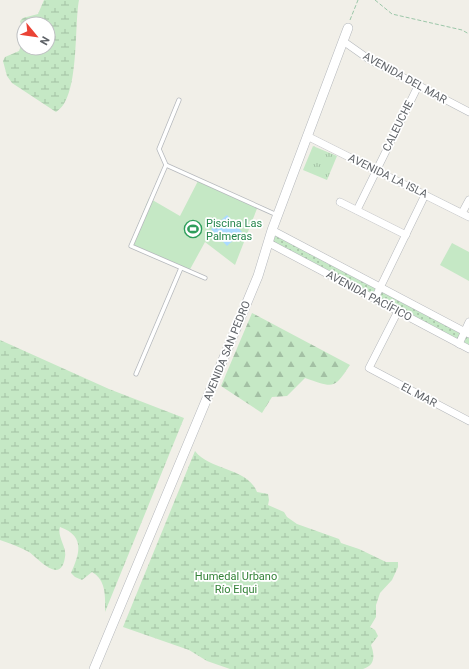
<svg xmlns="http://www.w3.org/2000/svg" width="469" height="669" viewBox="0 0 469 669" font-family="Roboto,sans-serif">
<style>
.grass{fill:url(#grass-dots)}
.forest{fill:url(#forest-firs)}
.wetland{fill:url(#wetland-marsh)}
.park{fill:url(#park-tufts)}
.garden{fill:#c5e8c5}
.water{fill:url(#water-ripples)}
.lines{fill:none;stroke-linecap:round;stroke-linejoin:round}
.service-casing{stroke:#b5b8bc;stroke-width:5}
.minor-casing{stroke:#b5b8bc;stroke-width:8}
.tertiary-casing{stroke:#b5b8bc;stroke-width:10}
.path{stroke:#9cc7a9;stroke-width:1;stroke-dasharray:4 2;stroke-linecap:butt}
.service{stroke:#fff;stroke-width:3.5}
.minor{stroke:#fff;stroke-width:7}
.tertiary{stroke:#fff;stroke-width:9}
.labels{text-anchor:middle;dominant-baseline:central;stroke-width:3.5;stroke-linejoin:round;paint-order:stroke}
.street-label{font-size:11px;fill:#5f6368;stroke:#fff}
.leisure-label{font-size:11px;fill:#27864d;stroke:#fff;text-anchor:start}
.park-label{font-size:11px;fill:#348238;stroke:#fff}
</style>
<defs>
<pattern id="grass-dots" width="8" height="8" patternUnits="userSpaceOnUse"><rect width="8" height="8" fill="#c5e8c5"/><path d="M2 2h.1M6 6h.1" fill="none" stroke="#a3c0a4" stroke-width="1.8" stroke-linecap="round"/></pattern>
<pattern id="forest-firs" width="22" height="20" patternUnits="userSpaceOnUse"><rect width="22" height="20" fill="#c5e8c5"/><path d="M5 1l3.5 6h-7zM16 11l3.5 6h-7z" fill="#a3c0a4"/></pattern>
<pattern id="wetland-marsh" width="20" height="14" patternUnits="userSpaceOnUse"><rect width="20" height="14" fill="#c5e8c5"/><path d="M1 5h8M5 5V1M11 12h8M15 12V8" fill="none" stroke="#a3c0a4"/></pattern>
<pattern id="park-tufts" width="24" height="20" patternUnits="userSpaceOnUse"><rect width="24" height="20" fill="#c5e8c5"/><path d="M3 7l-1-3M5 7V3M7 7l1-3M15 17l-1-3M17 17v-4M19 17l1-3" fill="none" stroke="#a3c0a4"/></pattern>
<pattern id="water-ripples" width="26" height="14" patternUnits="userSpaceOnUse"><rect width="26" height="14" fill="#aadaff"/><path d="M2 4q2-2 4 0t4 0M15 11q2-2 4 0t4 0" fill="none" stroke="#8eb4d2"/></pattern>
</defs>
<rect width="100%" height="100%" fill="#f1efe8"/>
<path class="grass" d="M274 234 469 337V346L272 241Z"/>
<path class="forest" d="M252 313 350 365C333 391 333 387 305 378L287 396 272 397 262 413 221 386Z"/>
<g class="wetland">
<path d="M44 0H79C74 25 80 99 56 112L12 83 7 76 3 61 5 57 19 51 24 38V48H48V24H24V34L20 21 23 18 38 14Z"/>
<path d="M0 340 109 389 184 418 105 612C105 597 107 581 92 572L82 580 75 577 71 573C80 553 85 536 60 527 57 537 67 547 65 557 61 586 38 558 29 552 20 547 9 543 0 540Z"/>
<path d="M195 451C210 471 247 467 257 492L268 494 269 500 268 505 284 512 287 517 297 524 339 539 341 543 359 549 386 562H398V567L392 580 380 593 376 605V617L370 627 375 630 378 636 371 645C375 656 375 665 363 669H230L207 661 189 650 123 627Z"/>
</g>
<path class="park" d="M313 146 337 156 327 180 303 170Z"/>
<g class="garden">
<path d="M198 181 258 206 235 265 205 242 188 273 130 244 149 198 180 216Z"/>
<path d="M452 243 469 252V281L440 265Z"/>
</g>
<path class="water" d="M227 215 242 232 227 246 211 229Z"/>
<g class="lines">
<defs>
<g id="service">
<path d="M179 100 159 149 166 165 277 215"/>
<path d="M166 165 131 246 205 278"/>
<path d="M136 374 181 268"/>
</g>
<g id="minor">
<path d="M343 41 370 60 469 112"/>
<path d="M307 136 469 217"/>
<path d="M340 202 406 235"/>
<path d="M357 210 418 86"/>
<path d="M462 213 469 200"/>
<path d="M272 230 469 334"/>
<path d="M269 243 469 349"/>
<path d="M375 298 425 195"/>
<path d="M398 311 369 368 469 421"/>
<path d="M459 344 469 322"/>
</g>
<path id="tertiary" d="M94 669 258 276 272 230 348 28"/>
</defs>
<use href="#service" class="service-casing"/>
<use href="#minor" class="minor-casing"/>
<use href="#tertiary" class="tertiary-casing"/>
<g class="path">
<path d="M375 0 392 14 462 30 469 34"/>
<path d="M350 20 358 0"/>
</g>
<use href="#service" class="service"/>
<use href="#minor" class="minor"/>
<use href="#tertiary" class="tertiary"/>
</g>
<defs>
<symbol id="stadium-ring" viewBox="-11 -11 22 22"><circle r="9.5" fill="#fff" stroke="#2e9e5b" stroke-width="1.5"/><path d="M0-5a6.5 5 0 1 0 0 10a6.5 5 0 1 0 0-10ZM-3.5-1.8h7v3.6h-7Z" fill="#2e9e5b"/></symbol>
</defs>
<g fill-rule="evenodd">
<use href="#stadium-ring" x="183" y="219" width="20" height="20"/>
</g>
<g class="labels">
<g class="street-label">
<text transform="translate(405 78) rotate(29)">AVENIDA DEL MAR</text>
<text transform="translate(398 126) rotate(-64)">CALEUCHE</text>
<text transform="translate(388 176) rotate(26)">AVENIDA LA ISLA</text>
<text transform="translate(369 296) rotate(28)">AVENIDA PACÍFICO</text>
<text transform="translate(227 351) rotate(-68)">AVENIDA SAN PEDRO</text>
<text transform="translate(419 395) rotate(28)">EL MAR</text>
</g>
<g class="leisure-label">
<text x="206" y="223">Piscina Las<tspan x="206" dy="13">Palmeras</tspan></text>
</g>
<g class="park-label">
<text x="236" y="576">Humedal Urbano<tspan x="236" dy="13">Río Elqui</tspan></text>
</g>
</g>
<g transform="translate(36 36) rotate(119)"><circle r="19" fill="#ffffff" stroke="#bfc1c3"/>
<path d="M0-3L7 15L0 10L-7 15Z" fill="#ea4335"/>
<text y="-6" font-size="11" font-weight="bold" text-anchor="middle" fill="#5f6368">N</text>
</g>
</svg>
